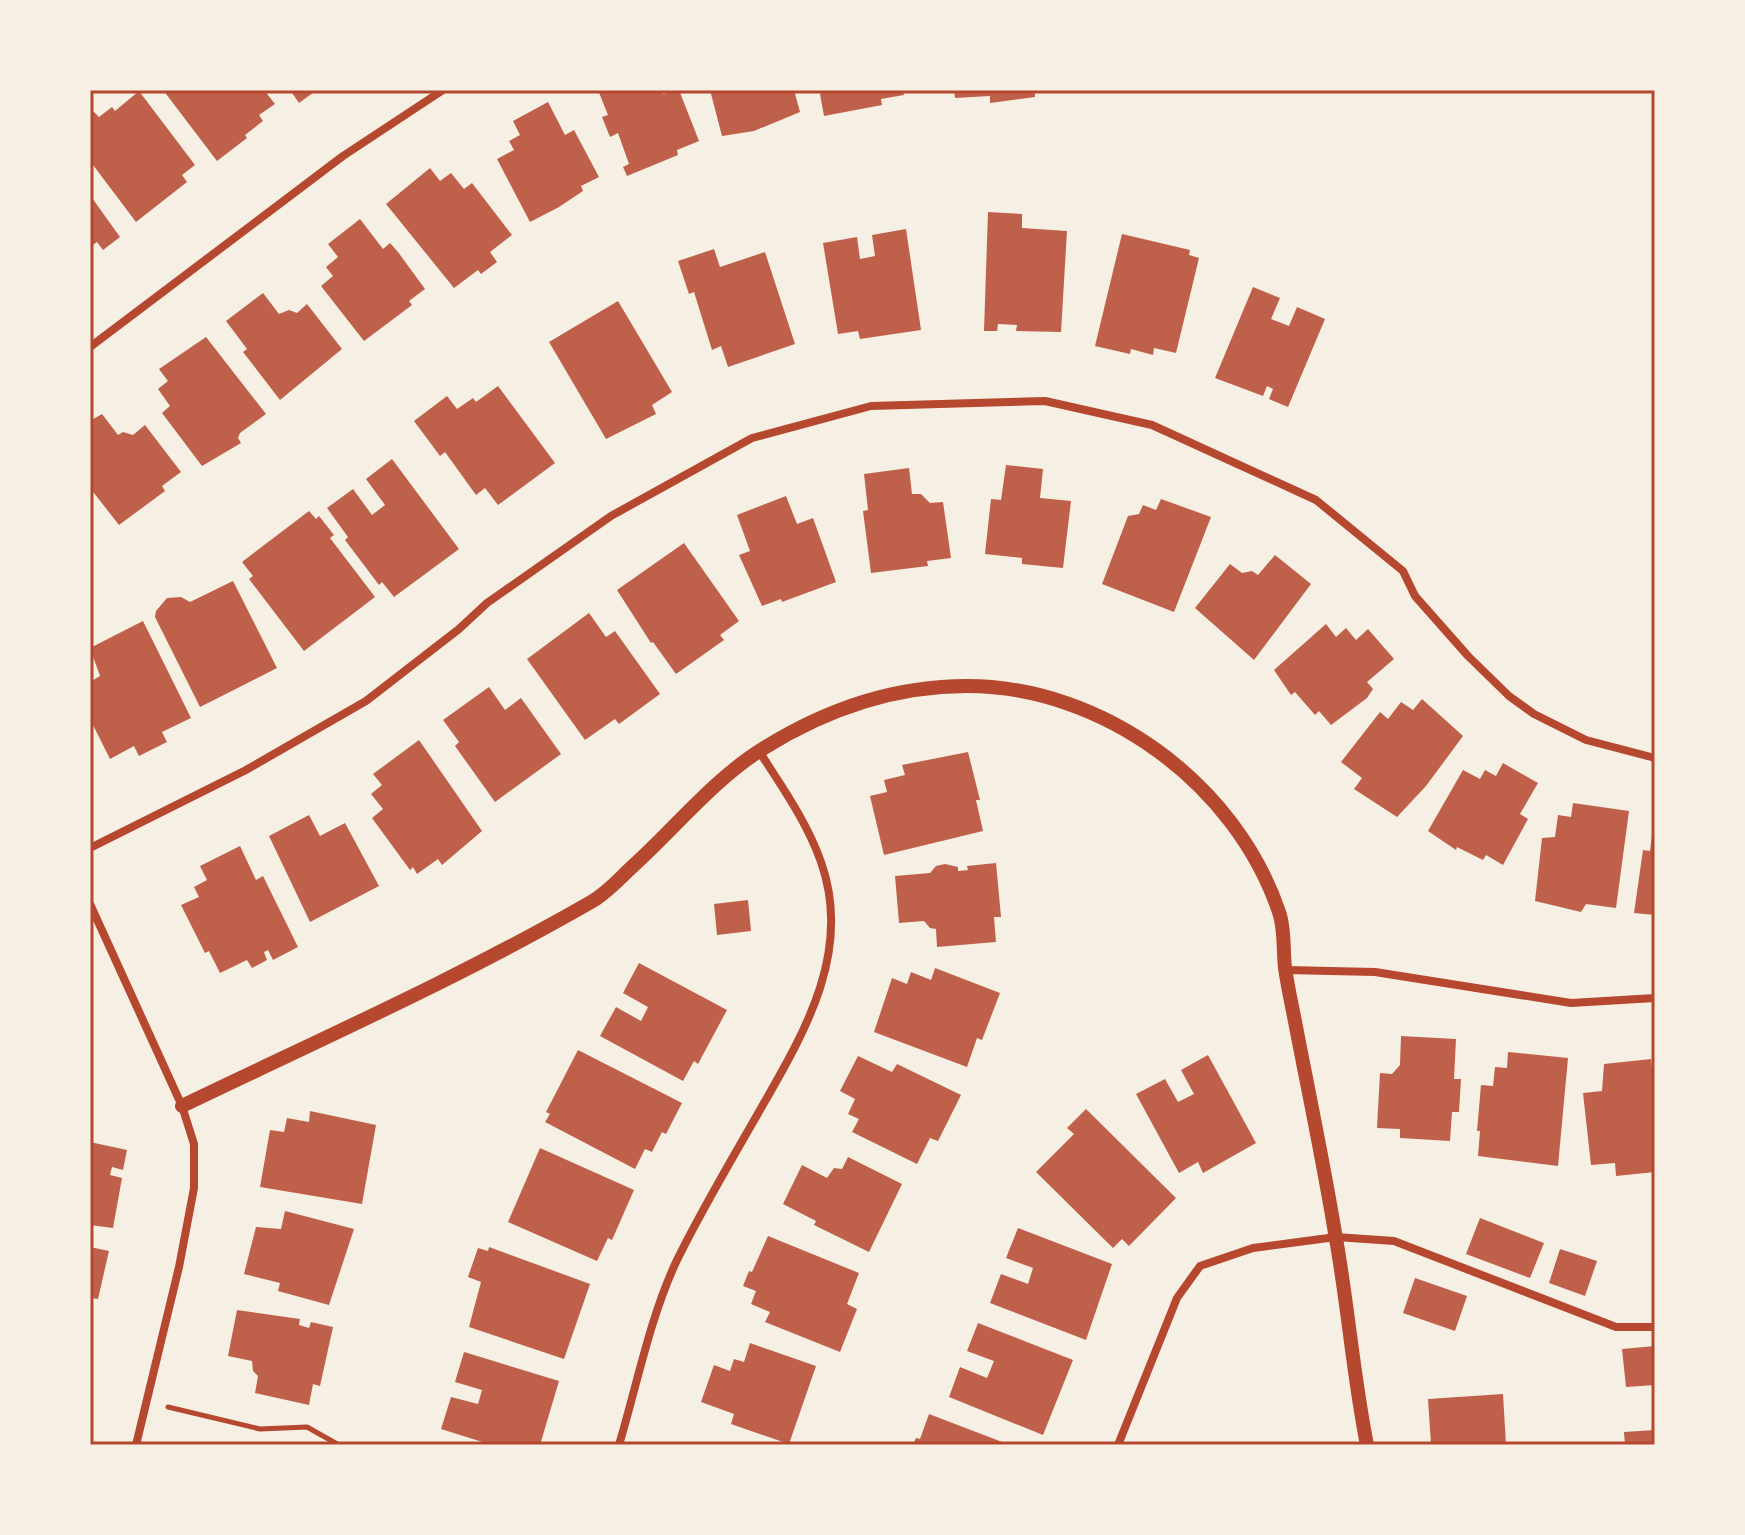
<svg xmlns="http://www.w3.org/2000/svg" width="1745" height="1535" viewBox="0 0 1745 1535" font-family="'Titillium Web',sans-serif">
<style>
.building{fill:#bf614a}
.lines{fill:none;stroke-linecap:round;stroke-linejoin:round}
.path{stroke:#b5482f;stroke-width:5}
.minor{stroke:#b5482f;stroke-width:8}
.tertiary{stroke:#b5482f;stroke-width:14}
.neatline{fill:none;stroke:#b5482f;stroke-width:3}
</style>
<rect width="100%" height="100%" fill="#f6efe4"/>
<g class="building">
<path d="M163 90H264L275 104 259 115 263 121 245 135 247 138 217 161Z"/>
<path d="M290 90H317L299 103Z"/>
<path d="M598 90H661L663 94 679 90 699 141 677 150 678 155 627 176 623 167 629 164 618 133 610 137 602 117 608 115Z"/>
<path d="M710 90H794L800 112 754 131 722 136Z"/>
<path d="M826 90H903L904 95 881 99 882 105 824 116 820 94Z"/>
<path d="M954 90H1035V97L990 103V96L955 98Z"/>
<path d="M139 91 195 165 182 175 187 182 136 222 90 161V108L99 117 112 107 115 111Z"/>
<path d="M548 102 565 135 574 130 599 177 581 186 583 191 559 207 530 222 497 159 514 150 509 141 520 135 513 121Z"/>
<path d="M430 168 440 181 451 173 464 189 472 183 512 235 490 252 497 262 481 274 478 270 454 288 386 204Z"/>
<path d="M90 195 120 237 103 250 97 242 90 247Z"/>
<path d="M988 212 1022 214V228L1067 231 1061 332 1016 331 1017 325 998 324 997 331H984Z"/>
<path d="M360 219 383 249 390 243 398 252 425 289 409 301 412 305 364 341 321 286 333 276 326 267 338 257 328 244Z"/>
<path d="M906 229 921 330 860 339 858 331 838 334 823 243 857 237 860 259 875 256 872 235Z"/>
<path d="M1122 234 1190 250 1189 255 1199 258 1176 353 1154 348 1153 355 1131 349 1130 354 1095 346Z"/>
<path d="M714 249 720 267 765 252 795 344 728 367 721 346 712 350 694 292 689 294 678 261Z"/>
<path d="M1253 287 1280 298 1271 319 1289 326 1297 307 1325 319 1288 407 1269 399 1273 389 1267 386 1263 396 1215 378Z"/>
<path d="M263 293 279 314 289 310 297 313 307 304 342 349 280 400 243 352 247 349 226 321Z"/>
<path d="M618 301 672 392 652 405 656 414 606 439 549 342Z"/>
<path d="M206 337 266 414 240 433 238 438 241 443 202 466 162 413 170 406 158 389 168 381 159 369Z"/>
<path d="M498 386 555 463 498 505 485 488 476 495 445 452 440 456 414 421 447 396 457 409 473 398 476 402Z"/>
<path d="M102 414 118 435 123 432 133 435 145 425 181 472 162 486 165 491 119 525 90 488V421Z"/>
<path d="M392 459 459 549 394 597 382 582 379 585 345 540 348 537 327 508 353 489 372 515 385 505 366 479Z"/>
<path d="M1006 465 1043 469 1040 498 1071 501 1063 568 1022 564V558L985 554 991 499 1001 500Z"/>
<path d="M909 468 912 494H921L930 503 943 502 951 558 927 561 928 566 871 573 863 511 868 510 864 474Z"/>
<path d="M786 496 797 524 813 518 836 582 782 602 781 599 762 606 739 555 750 551 737 515Z"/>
<path d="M1161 499 1211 517 1174 612 1102 584 1128 516 1139 514 1143 505 1156 510Z"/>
<path d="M309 511 316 519 319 516 334 535 330 538 375 597 304 651 249 579 253 576 242 562Z"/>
<path d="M684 543 739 621 720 635 724 640 676 674 653 642 651 643 617 590Z"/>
<path d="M1275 555 1311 584 1254 660 1195 608 1230 564 1242 573 1252 571 1258 575Z"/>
<path d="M233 581 277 668 200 707 155 617 156 611 167 598 181 597 190 602Z"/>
<path d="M589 613 606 637 615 631 660 694 619 724 615 719 585 740 527 659Z"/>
<path d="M143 621 191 718 162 732 167 742 139 756 134 746 110 759 90 719V682L100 676 90 648Z"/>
<path d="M1326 624 1336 637 1346 628 1356 640 1368 629 1394 659 1367 682 1373 689 1367 698 1331 725 1319 711 1315 715 1295 692 1291 695 1274 670Z"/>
<path d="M489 687 505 710 521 698 561 754 495 802 455 746 459 742 443 720Z"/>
<path d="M1422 699 1463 736 1426 786 1397 817 1354 789 1362 778 1341 762 1380 712 1388 719 1401 702 1413 710Z"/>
<path d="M419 740 482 831 442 865 438 859 417 874 413 867 410 870 372 818 383 809 371 794 382 785 373 774Z"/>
<path d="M968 752 980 800H976L983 831 884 855 870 796 887 792 884 780 905 775 902 765Z"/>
<path d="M1503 763 1538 783 1520 814 1528 819 1503 865 1486 855 1483 860 1457 847 1456 850 1428 831 1463 770 1480 779 1485 770 1496 776Z"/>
<path d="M1573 803 1629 811 1616 908 1586 904 1581 912 1535 901 1542 838 1555 837 1558 815 1571 817Z"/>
<path d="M309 815 320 836 345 823 379 886 310 922 269 836Z"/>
<path d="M1653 827H1655V915L1634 913 1643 850 1650 851Z"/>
<path d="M240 846 256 880 263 876 298 947 273 960 268 950 264 952 267 960 252 968 247 960 220 973 209 951 205 953 181 905 199 897 194 887 207 880 200 866Z"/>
<path d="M996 863 1001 917H994L996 942 937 947 936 929 930 928 924 921 899 923 895 876 930 873 936 866 945 864 958 867V871L968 870 967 866Z"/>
<path d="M748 900 751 931 717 935 714 904Z"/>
<path d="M639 963 727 1010 698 1064 694 1061 683 1081 600 1036 616 1007 641 1021 648 1007 623 993Z"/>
<path d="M935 968 1000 993 982 1040 977 1038 967 1067 874 1032 892 978 907 984 911 972 931 980Z"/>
<path d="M1401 1036 1456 1039 1454 1079H1461L1459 1112H1452L1450 1141 1400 1138V1129L1377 1128 1380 1073 1392 1074 1400 1065Z"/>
<path d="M578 1050 682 1103 666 1134 662 1132 652 1152 645 1149 635 1169 545 1122 550 1114 546 1112Z"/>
<path d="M1508 1052 1568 1058 1558 1166 1478 1156 1480 1131H1477L1481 1085 1493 1086 1495 1067 1507 1068Z"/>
<path d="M1208 1055 1256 1143 1203 1173 1198 1162 1179 1173 1136 1094 1165 1079 1178 1102 1194 1094 1181 1070Z"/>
<path d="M858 1056 892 1072 897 1064 961 1095 938 1141 930 1138 917 1164 852 1132 859 1119 848 1114 855 1099 840 1091Z"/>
<path d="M1651 1059 1655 1096V1172L1616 1176 1615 1163 1591 1165 1583 1093 1602 1091 1604 1064Z"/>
<path d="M1086 1109 1176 1198 1129 1246 1122 1239 1113 1248 1036 1172 1074 1134 1067 1128Z"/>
<path d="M310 1111 376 1125 362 1204 260 1187 270 1130 284 1132 287 1118 309 1122Z"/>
<path d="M90 1142 127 1150 123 1170 112 1167 110 1175 122 1178 113 1228 90 1225Z"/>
<path d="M540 1148 634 1190 612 1240 608 1238 597 1261 508 1222Z"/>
<path d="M848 1157 902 1184 869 1252 814 1225 816 1221 783 1204 802 1165 827 1178 834 1168 842 1169Z"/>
<path d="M285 1211 354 1229 329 1305 278 1291 280 1283 244 1274 256 1227 281 1229Z"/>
<path d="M1480 1218 1544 1243 1530 1278 1466 1254Z"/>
<path d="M1018 1228 1112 1264 1086 1340 990 1303 1001 1274 1028 1284 1033 1268 1006 1258Z"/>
<path d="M768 1236 859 1273 847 1304 857 1309 840 1352 765 1322 770 1312 751 1304 756 1291 743 1286 749 1271 752 1272Z"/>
<path d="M90 1247 109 1251 98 1299 90 1298Z"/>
<path d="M489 1247 590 1284 564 1359 469 1327 481 1282 468 1277 478 1248 488 1251Z"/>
<path d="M1560 1249 1597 1261 1585 1296 1549 1283Z"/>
<path d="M1415 1278 1467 1296 1455 1331 1403 1313Z"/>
<path d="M237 1310 300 1319 299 1325 309 1328 311 1322 333 1327 320 1386 313 1384 309 1405 255 1393 258 1376 253 1371 252 1361 228 1356Z"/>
<path d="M978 1323 1073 1360 1043 1435 949 1397 960 1367 987 1378 994 1361 967 1351Z"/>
<path d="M750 1343 816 1366 789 1444 731 1424 734 1414 701 1402 714 1365 730 1371 734 1359 744 1362Z"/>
<path d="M1655 1346V1385L1626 1387 1622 1349Z"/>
<path d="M464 1352 559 1381 540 1445H492L441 1429 451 1397 478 1404 482 1390 455 1382Z"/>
<path d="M1503 1394 1506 1445H1431L1428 1399Z"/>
<path d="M929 1414 1010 1445H913L916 1438 920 1439Z"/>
<path d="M1655 1430V1445H1625L1624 1432Z"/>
</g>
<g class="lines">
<path class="path" d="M168 1407 260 1429 307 1427 339 1445"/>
<g class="minor">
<path d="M90 347 343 156 443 90"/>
<path d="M90 848 246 770 366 701 459 629 487 603 611 516 752 438 871 406 1045 401 1152 425 1316 500 1403 571 1415 596 1468 656 1509 696 1534 714 1586 740 1655 758"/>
<path d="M90 904 182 1106 194 1144V1188L179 1267 136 1445"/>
<path d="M1286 970 1375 972 1571 1003 1655 998"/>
<path d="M619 1445C637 1385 650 1317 677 1260 701 1211 729 1164 756 1117 801 1038 854 955 821 862 807 822 782 787 759 751"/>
<path d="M1118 1445 1177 1298 1200 1266 1253 1248 1336 1237 1394 1241 1616 1327H1655"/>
</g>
<path class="tertiary" d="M182 1106C319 1040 459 978 591 902 607 893 620 878 633 866 676 827 715 778 764 748 825 710 894 686 967 686 1103 686 1236 784 1279 912 1285 929 1283 950 1285 968 1288 989 1293 1010 1297 1032 1310 1099 1324 1166 1335 1233 1348 1304 1353 1375 1367 1445"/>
</g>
<rect width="1745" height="1535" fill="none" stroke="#f6efe4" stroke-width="184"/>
<rect x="92" y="92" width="1561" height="1351" class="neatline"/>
</svg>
